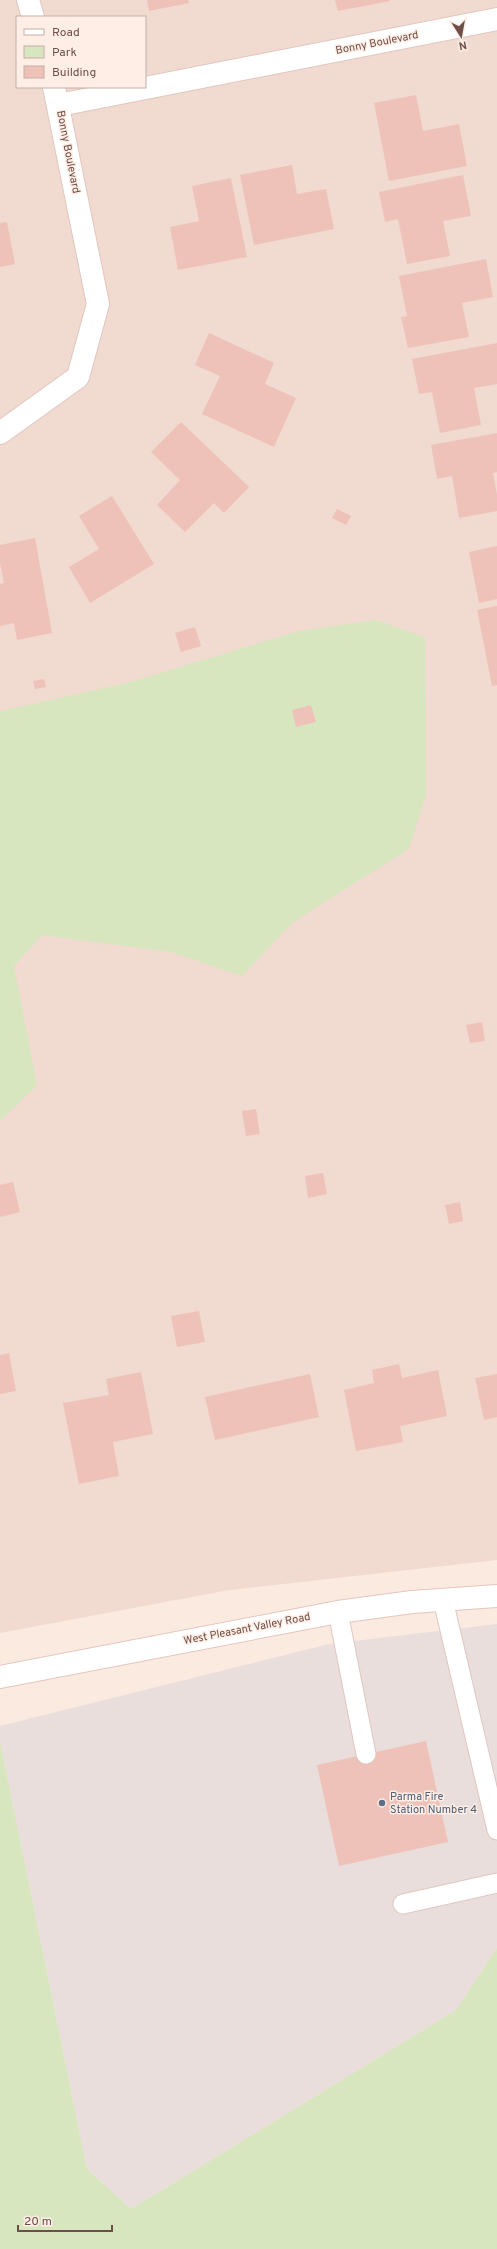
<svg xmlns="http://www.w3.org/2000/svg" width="497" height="2249" viewBox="0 0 497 2249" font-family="Overpass,sans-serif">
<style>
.residential{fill:#f1dacf;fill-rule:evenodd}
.industrial{fill:#e9dedb}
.green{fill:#d8e6c0}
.building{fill:#eec2b9}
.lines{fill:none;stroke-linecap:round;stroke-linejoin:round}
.lane-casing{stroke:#dfc7c0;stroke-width:21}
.street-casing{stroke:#dfc7c0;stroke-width:24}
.secondary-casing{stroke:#e4c6bd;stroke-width:24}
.lane{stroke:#fff;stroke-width:19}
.street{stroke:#fff;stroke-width:22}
.secondary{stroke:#fff;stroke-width:22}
.service-dot{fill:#5c6f8a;stroke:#feeee5;stroke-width:1.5}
.labels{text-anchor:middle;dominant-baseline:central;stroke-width:3;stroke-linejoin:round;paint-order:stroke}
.street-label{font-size:11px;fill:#6f4e49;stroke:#feeee5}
.service-label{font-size:11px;fill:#4e5e75;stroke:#feeee5;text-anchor:start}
</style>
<rect width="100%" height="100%" fill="#faeae0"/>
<path class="residential" d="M0 0H497V1560L229 1590 0 1633ZM17 17H145V87H17Z"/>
<path class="industrial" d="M497 1624V1948L456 2010 131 2209 87 2169 0 1741V1726L329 1644Z"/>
<g class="green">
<path d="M376 620 425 637 426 795 409 849 293 922 242 976 171 952 42 935 14 966 37 1085 0 1121V711L127 683 299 631Z"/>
<path d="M0 1741 87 2169 131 2209 456 2010 497 1948V2249H0Z"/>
</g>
<g class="building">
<path d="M147 0H188L189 3 149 11Z"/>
<path d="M335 0H390V1L338 11Z"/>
<path d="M416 95 423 131 459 124 467 166 389 181 374 103Z"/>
<path d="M292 165 297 194 326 189 334 229 254 245 240 175Z"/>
<path d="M463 175 471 216 443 221 450 256 407 264 398 219 385 222 379 192Z"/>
<path d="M231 178 247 257 178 270 170 227 199 221 192 186Z"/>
<path d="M7 222 15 264 0 267V223Z"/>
<path d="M486 259 493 297 462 303 469 337 408 348 401 317 407 316 399 276Z"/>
<path d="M209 333 274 363 265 384 296 398 274 447 202 414 220 376 195 365Z"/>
<path d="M497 343V384L474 388 481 425 440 433 432 392 419 394 412 359Z"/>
<path d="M181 422 249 487 224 513 214 503 185 532 157 505 180 480 151 452Z"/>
<path d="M497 433V472L493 473 497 495V511L459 518 452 476 437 479 431 445Z"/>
<path d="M112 496 154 564 90 603 69 567 99 549 79 516Z"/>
<path d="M337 509 351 516 346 525 332 518Z"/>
<path d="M35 538 52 633 17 640 14 623 0 626V584L4 583 0 563V545Z"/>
<path d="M497 546V599L479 603 469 552Z"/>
<path d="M497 606V685L492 686 477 610Z"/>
<path d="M195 627 201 646 181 652 175 633Z"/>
<path d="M44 679 46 687 35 689 33 681Z"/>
<path d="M311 705 316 722 296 727 292 710Z"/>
<path d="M482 1022 485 1041 470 1043 466 1025Z"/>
<path d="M256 1109 260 1134 246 1136 242 1111Z"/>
<path d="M323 1173 327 1194 308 1198 305 1176Z"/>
<path d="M13 1182 20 1212 0 1217V1185Z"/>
<path d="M460 1202 463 1221 449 1224 445 1205Z"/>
<path d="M199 1311 205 1342 177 1347 171 1316Z"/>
<path d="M9 1353 16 1391 0 1394V1355Z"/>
<path d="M399 1364 402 1378 438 1370 447 1416 400 1426 403 1442 356 1451 344 1390 374 1383 372 1370Z"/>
<path d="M141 1372 153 1434 113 1442 119 1476 79 1484 63 1403 109 1395 106 1379Z"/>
<path d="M310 1374 319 1417 215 1440 205 1397Z"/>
<path d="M497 1374V1417L484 1420 475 1378Z"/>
<path d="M426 1741 448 1842 339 1866 317 1765Z"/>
</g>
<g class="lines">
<defs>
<g id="lane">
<path d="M443 1600 497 1830"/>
<path d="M338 1612 366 1754"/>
<path d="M403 1904 497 1883"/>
</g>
<g id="street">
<path d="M28 0 33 17"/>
<path d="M59 105 497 19"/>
<path d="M0 433 78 377 98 304 54 87"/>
</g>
<path id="secondary" d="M0 1677 338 1612 412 1602 497 1596"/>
</defs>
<use href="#lane" class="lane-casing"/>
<use href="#street" class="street-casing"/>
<use href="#secondary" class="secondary-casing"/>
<use href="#lane" class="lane"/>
<use href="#street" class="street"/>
<use href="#secondary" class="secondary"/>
</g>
<circle class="service-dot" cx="382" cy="1803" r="4"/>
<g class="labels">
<g class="street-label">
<text transform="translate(377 43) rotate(-11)">Bonny Boulevard</text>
<text transform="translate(68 152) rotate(79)">Bonny Boulevard</text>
<text transform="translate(247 1629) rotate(-11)">West Pleasant Valley Road</text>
</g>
<g class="service-label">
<text x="390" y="1797">Parma Fire<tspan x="390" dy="13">Station Number 4</tspan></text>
</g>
</g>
<rect x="16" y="16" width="130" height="72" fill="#feeee5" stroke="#c5aea7"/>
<rect x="24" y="29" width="20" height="6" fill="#ffffff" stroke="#c5aea7"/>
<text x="52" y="36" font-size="12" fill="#6f4e49">Road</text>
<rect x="24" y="46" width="20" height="12" fill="#d8e6c0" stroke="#c5aea7"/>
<text x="52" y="56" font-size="12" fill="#6f4e49">Park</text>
<rect x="24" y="66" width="20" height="12" fill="#eec2b9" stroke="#c5aea7"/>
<text x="52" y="76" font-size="12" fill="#6f4e49">Building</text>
<g transform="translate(461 36) rotate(169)" stroke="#feeee5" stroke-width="3" paint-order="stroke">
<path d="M0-3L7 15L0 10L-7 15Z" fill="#6f4e49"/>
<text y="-6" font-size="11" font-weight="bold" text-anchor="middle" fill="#6f4e49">N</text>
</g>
<path d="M18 2225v6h94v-6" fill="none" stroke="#6f4e49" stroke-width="2"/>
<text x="24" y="2225" font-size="12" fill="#6f4e49" stroke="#feeee5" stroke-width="3" paint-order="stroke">20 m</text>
</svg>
